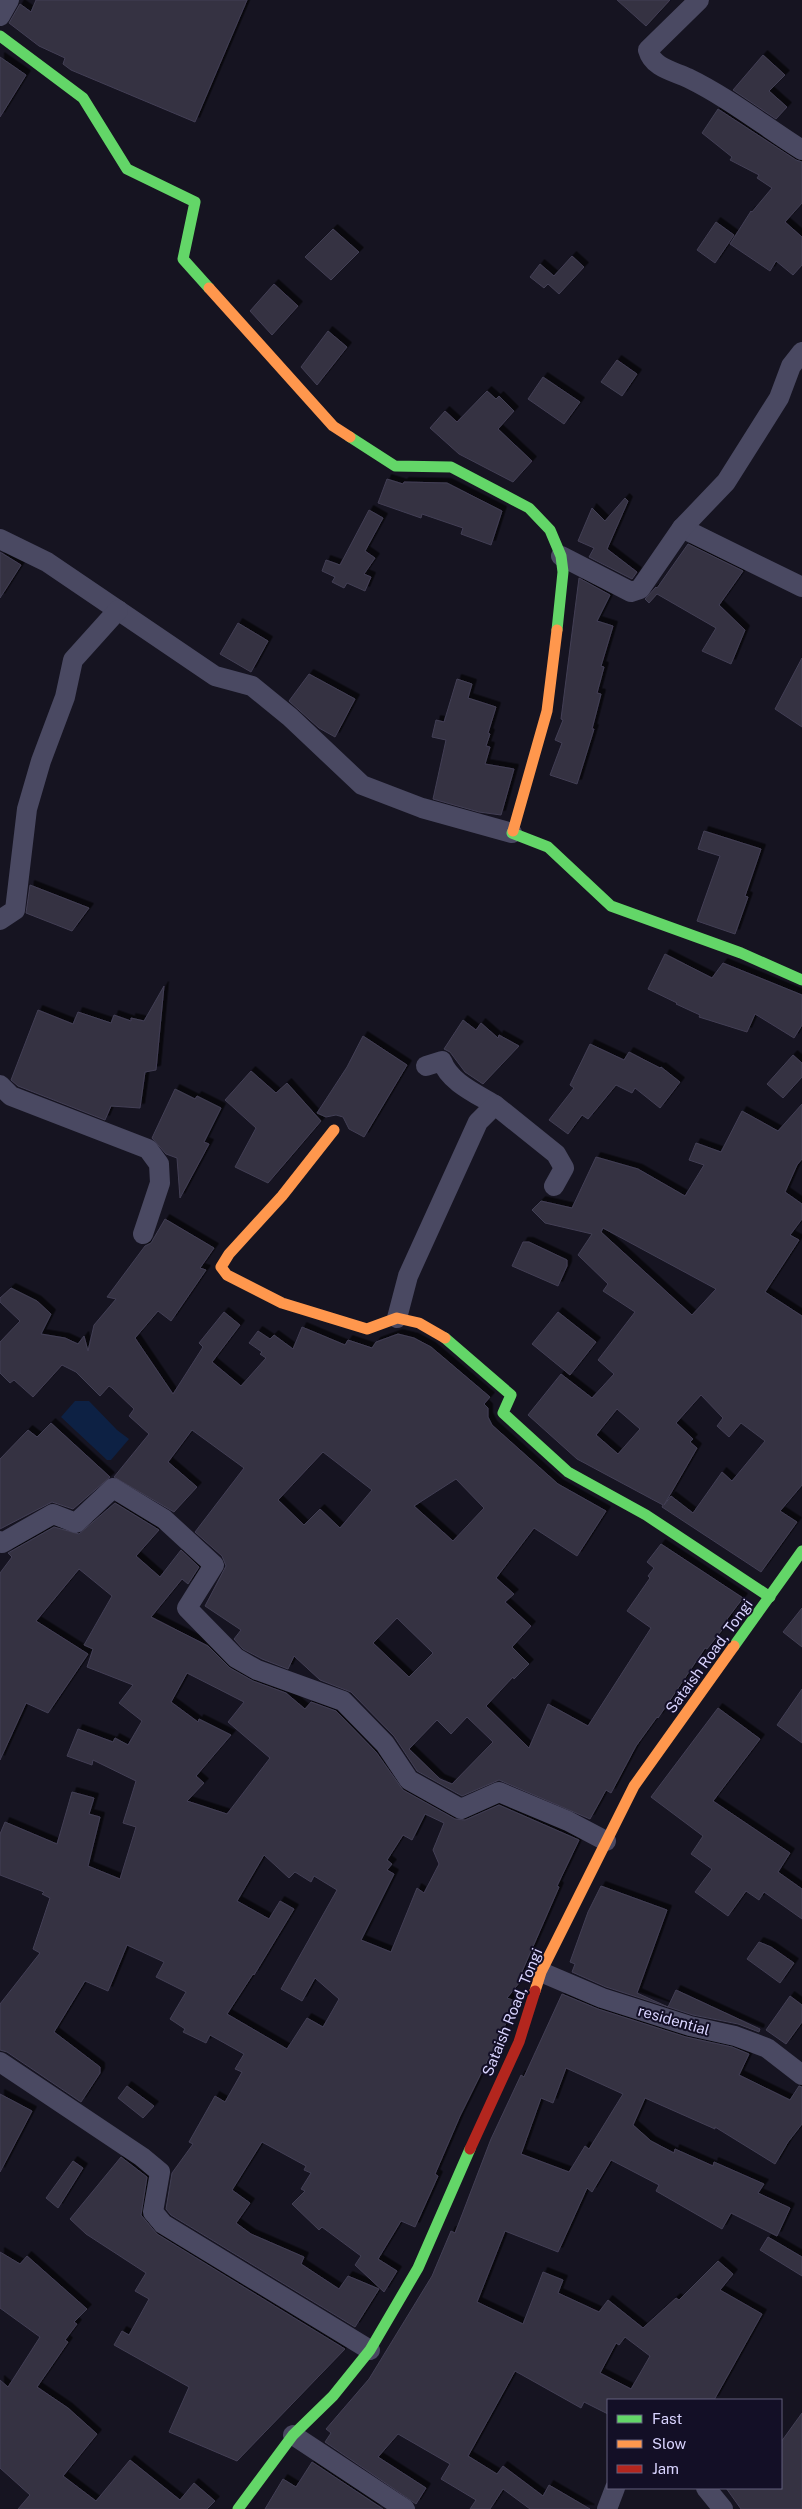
<svg xmlns="http://www.w3.org/2000/svg" width="802" height="2509" viewBox="0 0 802 2509" font-family="'Public Sans',sans-serif">
<style>
.water{fill:#0d2144}
.building{fill:#343243;stroke:#433f54;fill-rule:evenodd;filter:url(#shadow)}
.lines{fill:none;stroke-linecap:round;stroke-linejoin:round}
.street{stroke:#4a4962;stroke-width:20}
.fast{stroke:#63d668;stroke-width:11}
.slow{stroke:#ff974d;stroke-width:11}
.jam{stroke:#b3261e;stroke-width:11}
.labels{text-anchor:middle;dominant-baseline:central;stroke-width:4;stroke-linejoin:round;paint-order:stroke}
.street-label{font-size:15px;fill:#d9d4ff;stroke:#130f26}
</style>
<defs>
<filter id="shadow"><feDropShadow dx="4.5" dy="-4.5" stdDeviation="0" flood-color="#0009"/></filter>
</defs>
<rect width="100%" height="100%" fill="#161421"/>
<path class="water" d="M75 1401H89L117 1430 129 1439 111 1460H107L61 1417Z"/>
<g class="building">
<path d="M36 0H247L195 122 71 70 63 64 65 58 39 46 9 23 20 4 31 12Z"/>
<path d="M617 0H670L646 26Z"/>
<path d="M763 55 785 75 769 91 787 107 776 119 733 90Z"/>
<path d="M0 57 26 75 0 117Z"/>
<path d="M718 109 796 160 802 162V203L785 222 802 237V265L793 275 776 261 770 271 730 244 751 211 752 212 772 188 757 178 759 175 730 160 732 157 702 133Z"/>
<path d="M716 222 734 235 715 263 697 250Z"/>
<path d="M333 229 359 252 331 280 305 257Z"/>
<path d="M572 256 584 267 559 294 548 284 544 288 530 277 540 264 554 276Z"/>
<path d="M274 284 298 306 272 335 250 311Z"/>
<path d="M328 331 347 347 317 385 301 367Z"/>
<path d="M617 360 637 374 622 396 601 382Z"/>
<path d="M543 377 580 402 564 424 528 399Z"/>
<path d="M487 391 496 399 499 396 514 411 498 429 532 461 513 482 459 454 430 428 445 411 457 422Z"/>
<path d="M387 479 403 484 404 482 447 483 502 511 491 545 461 534 463 528 422 514 421 518 378 503Z"/>
<path d="M625 498 628 501 607 549 637 572 632 579 589 557 594 548 578 541 592 508 605 521Z"/>
<path d="M369 510 383 518 365 551 375 558 364 574 371 577 365 591 347 583 344 588 332 582 335 577 322 571 326 560 340 565Z"/>
<path d="M688 544 743 571 719 605 745 630 731 664 702 651 716 628 657 594 649 603 645 599 656 587 657 588Z"/>
<path d="M0 552 21 565 0 598Z"/>
<path d="M579 578 610 595 597 621 613 626 601 666 604 667 597 693 601 694 592 729H594L577 784 550 775 562 743 555 740 563 720 561 719Z"/>
<path d="M238 623 268 641 251 672 220 654Z"/>
<path d="M802 658V727L775 709Z"/>
<path d="M309 674 355 699 335 737 319 728 289 701Z"/>
<path d="M457 679 472 684 468 698 496 707 488 733 490 734 486 746 490 747 485 764 514 769 501 815 479 812 433 799 446 740 432 737 436 720 444 722Z"/>
<path d="M704 831 761 849 745 896 748 897 735 934 697 921 720 856 698 849Z"/>
<path d="M30 885 89 908 72 931 26 913Z"/>
<path d="M665 954 712 978 723 963 802 995V1025L794 1038 755 1014 747 1032 699 1017 700 1015 676 1004 677 1003 648 989Z"/>
<path d="M164 986 156 1070 145 1072 140 1108 111 1106 105 1120 18 1086 11 1080 38 1010 73 1024 78 1012 111 1023 114 1015 131 1021V1018L144 1021Z"/>
<path d="M463 1020 476 1030 481 1023 498 1038 499 1035 519 1046 483 1084 465 1072 450 1052 444 1049Z"/>
<path d="M363 1036 407 1065 364 1137 349 1129 343 1117 336 1115 326 1117 317 1113 347 1067Z"/>
<path d="M590 1044 624 1060 629 1052 660 1068 661 1067 680 1082 660 1108 635 1088 632 1093 616 1085 588 1119 582 1115 568 1134 549 1120 574 1088 570 1085Z"/>
<path d="M793 1055 802 1063V1077L783 1098 767 1084Z"/>
<path d="M251 1071 276 1093 287 1083 321 1121 268 1183 235 1167 256 1128 225 1100Z"/>
<path d="M175 1089 195 1099 197 1096 221 1108 204 1142 209 1144 180 1198 177 1158 166 1154 152 1138Z"/>
<path d="M802 1104V1159L797 1165 785 1192 802 1204V1219L790 1235 799 1240 765 1292 802 1316V1485L780 1511 797 1522 761 1572 662 1507 663 1505 577 1459 528 1415 561 1374 592 1398 614 1374 598 1360 635 1312 603 1291 608 1284 578 1255 592 1234 545 1223 532 1210 541 1201 572 1208 596 1157 638 1169 685 1196 704 1165 689 1160 696 1143 721 1152 742 1111 778 1131ZM603 1228 716 1289 692 1315 601 1232ZM701 1395 723 1418 717 1426 729 1437 741 1423 765 1441 732 1481 722 1472 693 1513 671 1496 664 1505 697 1448 690 1442 693 1439 676 1423ZM617 1409 640 1429 618 1454 596 1435Z"/>
<path d="M165 1219 214 1248 200 1268 206 1270 171 1321 158 1311 135 1338 173 1394 203 1347 199 1343 224 1312 240 1325 212 1362 241 1386 266 1358 260 1354 262 1352 249 1343 258 1331 270 1339 274 1335 293 1349 302 1327 345 1345 348 1340 372 1348 376 1342 398 1334 414 1338 431 1347 490 1397 484 1404 488 1408V1417L492 1425 558 1484 606 1511 577 1556 534 1528 496 1578 514 1594 505 1602 531 1626 512 1647 529 1664 514 1679 513 1677 486 1706 529 1748 548 1704 588 1726 651 1628 627 1611 650 1578 648 1576 654 1568 647 1562 661 1544 743 1598 727 1619 729 1621 707 1649 705 1648 658 1718 657 1717 636 1746 611 1793 606 1790 590 1819 499 1780 462 1796 417 1771 394 1736 351 1692 320 1680 294 1656 288 1669 262 1659 243 1649 234 1639 241 1630 205 1606 226 1566 222 1556 195 1532 244 1468 192 1430 168 1462 197 1487 174 1512 114 1477 149 1434 129 1416 134 1409 112 1388 109 1386 100 1396 76 1372 62 1365 33 1397 14 1380 10 1383 0 1373V1342L20 1321 0 1302V1298L11 1288 37 1301 51 1314 41 1334 65 1338 78 1344 84 1336 88 1351 94 1325 116 1299 107 1297 145 1246 151 1243ZM323 1452 372 1490 340 1528 320 1509 304 1525 278 1500ZM456 1479 484 1508 453 1541 414 1506ZM397 1618 433 1653 409 1677 373 1643ZM467 1717 493 1742 452 1784 440 1779 409 1749 437 1720 451 1734Z"/>
<path d="M523 1242H529L567 1260V1266L558 1286 512 1266Z"/>
<path d="M558 1312 596 1342 570 1375 532 1344Z"/>
<path d="M51 1423 110 1477 73 1509 52 1502 0 1529V1459L28 1430 37 1437Z"/>
<path d="M115 1503 159 1530 136 1556 160 1577 181 1550 199 1567 188 1584 182 1579 151 1617 208 1646 230 1668 253 1681 286 1693 305 1709 311 1702 336 1711 376 1752 403 1790 455 1819 465 1820 499 1805 579 1840 557 1886 559 1887 521 1974 523 1978 507 1998 515 2001 514 2007 460 2116 435 2174 438 2176 415 2227 401 2221 378 2259 397 2271 384 2292 355 2265 361 2256 322 2227 319 2230 292 2204 305 2191 301 2189 311 2173 304 2170 306 2166 262 2142 232 2190 250 2203 236 2223 251 2234 304 2257 301 2264 339 2289 348 2276 379 2289 355 2327 171 2215 166 2209 172 2173 193 2144 189 2142 215 2096 225 2102 242 2072 235 2069 244 2054 210 2035 206 2043 183 2032 185 2029 170 2019 186 1992 156 1977 164 1962 127 1945 108 1991 85 1981 54 2032 100 2067V2073L81 2102 7 2052 0 2050V2004L40 1953 33 1949 50 1898 42 1894 44 1892 0 1875V1834L5 1822 57 1844 72 1792 94 1798 89 1814 100 1817 88 1866 120 1879 136 1827 123 1823 136 1781 93 1760 92 1765 67 1756 78 1729 113 1742 115 1738 128 1745 142 1721 119 1703 133 1685 87 1667 93 1649 84 1645 112 1596 79 1569 36 1621 88 1654 48 1713 26 1703 0 1760V1573L12 1557 8 1553 54 1527 79 1534ZM187 1673 244 1702 228 1722 270 1758 227 1814 187 1801 204 1783 196 1776 231 1735 199 1719 198 1722 171 1702ZM425 1814 444 1823 433 1850 439 1864 424 1893 417 1888 391 1952 361 1940 394 1874 387 1870 392 1864 387 1860 403 1835 412 1840ZM264 1855 289 1878 295 1872 311 1882 314 1876 337 1890 281 1989 302 2001 315 1978 339 1999 323 2027 307 2018 287 2049 227 2014 253 1974 254 1975 294 1909 280 1901 269 1919 237 1901Z"/>
<path d="M802 1608V1647L783 1632Z"/>
<path d="M802 1689V1743L777 1725Z"/>
<path d="M718 1708 760 1739 713 1801 790 1853 778 1872 802 1889V1919L764 1892 759 1900 746 1891 728 1916 695 1892 712 1869 691 1854 703 1836 651 1797Z"/>
<path d="M601 1886 667 1910 637 1993 668 2007 676 1990 760 2029 759 2032 738 2024 693 2015 606 1987 572 1972 575 1964 570 1962 588 1912Z"/>
<path d="M759 1942 771 1947 794 1963 780 1983 747 1959Z"/>
<path d="M562 1994 598 2009 686 2037 732 2047 749 2054 739 2075 790 2100 799 2086 802 2087V2124L788 2142 775 2164 715 2127V2129L645 2098 633 2125 651 2141 674 2153 675 2149 713 2166 714 2162 764 2184 758 2193 790 2208 777 2236 731 2213 722 2229 656 2191 659 2185 611 2160 592 2192 587 2188 558 2252 505 2231 477 2302 523 2324 543 2272 563 2280 558 2293 599 2312 608 2300 643 2328 676 2298 679 2300 718 2261 733 2274 720 2290 762 2314 714 2400H608V2414L584 2402 581 2408 515 2371 468 2456 497 2474 503 2466 543 2496 549 2485 590 2509H530L503 2489 490 2509H470L476 2500 441 2479 450 2464 398 2434 378 2457 426 2488 416 2504 325 2442 331 2433 326 2429 369 2379 432 2276 451 2231 455 2233 491 2139 521 2075 524 2077ZM566 2068 623 2094 589 2149 585 2146 569 2172 521 2154 541 2098 553 2103ZM625 2337 650 2356 631 2389 600 2373 616 2343 619 2345Z"/>
<path d="M790 1996 802 2005V2022L786 2044 766 2030Z"/>
<path d="M127 2086 154 2106 143 2118 118 2098Z"/>
<path d="M0 2094 32 2111 0 2172Z"/>
<path d="M121 2157 147 2177 141 2215 157 2234 345 2349 237 2461 169 2432 189 2387 114 2345 122 2331 129 2335 149 2299 135 2291 146 2273 86 2234 70 2219Z"/>
<path d="M73 2161 83 2168 58 2208 46 2198Z"/>
<path d="M768 2237 802 2257V2276L760 2250Z"/>
<path d="M0 2252 20 2264 27 2256 87 2309 74 2322 77 2324 65 2340 68 2342 37 2387 68 2408 97 2434 63 2476 96 2501 130 2460 180 2500 194 2483 215 2501 207 2509H18L30 2495 0 2468V2380L8 2387 40 2337 0 2308Z"/>
<path d="M802 2413V2509H741L726 2488H781V2442Z"/>
<path d="M312 2462 383 2509H265L283 2479 296 2487Z"/>
</g>
<g class="lines">
<g class="street">
<path d="M699 0 648 50C653 68 673 71 688 78 729 98 764 126 802 150"/>
<path d="M0 16 9 0"/>
<path d="M682 528 802 587"/>
<path d="M0 539 47 562 215 676 252 686 290 717 362 785 422 808 512 833"/>
<path d="M561 556 631 592 640 589 682 528 726 482 779 398 791 366 802 352"/>
<path d="M0 920 15 910 27 809 41 761 65 697 73 660 118 610"/>
<path d="M426 1066 442 1061C449 1082 477 1094 495 1105"/>
<path d="M0 1085 11 1096 148 1149 159 1164 160 1183 143 1234"/>
<path d="M397 1318 408 1276 478 1122 495 1105 556 1154 564 1168 554 1186"/>
<path d="M0 1541 2 1543 53 1514 76 1523 113 1488 164 1519 214 1565 187 1608 236 1658 257 1670 343 1701 385 1744 409 1780 461 1809 499 1792 568 1821 606 1841"/>
<path d="M541 1972 602 1998 690 2026 735 2036 767 2048 802 2075"/>
<path d="M0 2062 142 2157 160 2172 153 2212 163 2224 370 2350"/>
<path d="M293 2435 405 2509"/>
<path d="M706 2488 723 2509"/>
<path d="M607 2509 615 2488"/>
</g>
<g class="fast">
<path d="M0 36 83 98 127 169 195 202 183 259 209 288"/>
<path d="M350 437 395 466 451 467 529 508 550 530 561 556 563 572 557 630"/>
<path d="M513 831 512 833 548 847 611 906 741 953 802 980"/>
<path d="M445 1338 511 1395 503 1413 568 1472 646 1515 770 1597"/>
<path d="M734 1646 802 1551"/>
<path d="M238 2509 293 2435 333 2396 370 2350 418 2268 470 2149"/>
</g>
<g class="slow">
<path d="M209 288 333 426 350 437"/>
<path d="M513 831 547 711 557 630"/>
<path d="M334 1130 282 1196 229 1254 221 1267 227 1275 282 1303 367 1329 397 1318 419 1323 445 1338"/>
<path d="M535 1991 541 1972 634 1786 734 1646"/>
</g>
<path class="jam" d="M470 2149 519 2042 535 1991"/>
</g>
<g class="labels">
<g class="street-label">
<text transform="translate(709 1656) rotate(-54)">Sataish Road, Tongi</text>
<text transform="translate(512 2012) rotate(-68)">Sataish Road, Tongi</text>
<text transform="translate(674 2020) rotate(16)">residential</text>
</g>
</g>
<rect x="607" y="2399" width="175" height="90" fill="#130f26" stroke="#625e7d"/>
<rect x="617" y="2415" width="25" height="8" fill="#63d668" stroke="#625e7d"/>
<text x="652" y="2424" font-size="15" fill="#d9d4ff">Fast</text>
<rect x="617" y="2440" width="25" height="8" fill="#ff974d" stroke="#625e7d"/>
<text x="652" y="2449" font-size="15" fill="#d9d4ff">Slow</text>
<rect x="617" y="2465" width="25" height="8" fill="#b3261e" stroke="#625e7d"/>
<text x="652" y="2474" font-size="15" fill="#d9d4ff">Jam</text>
</svg>
